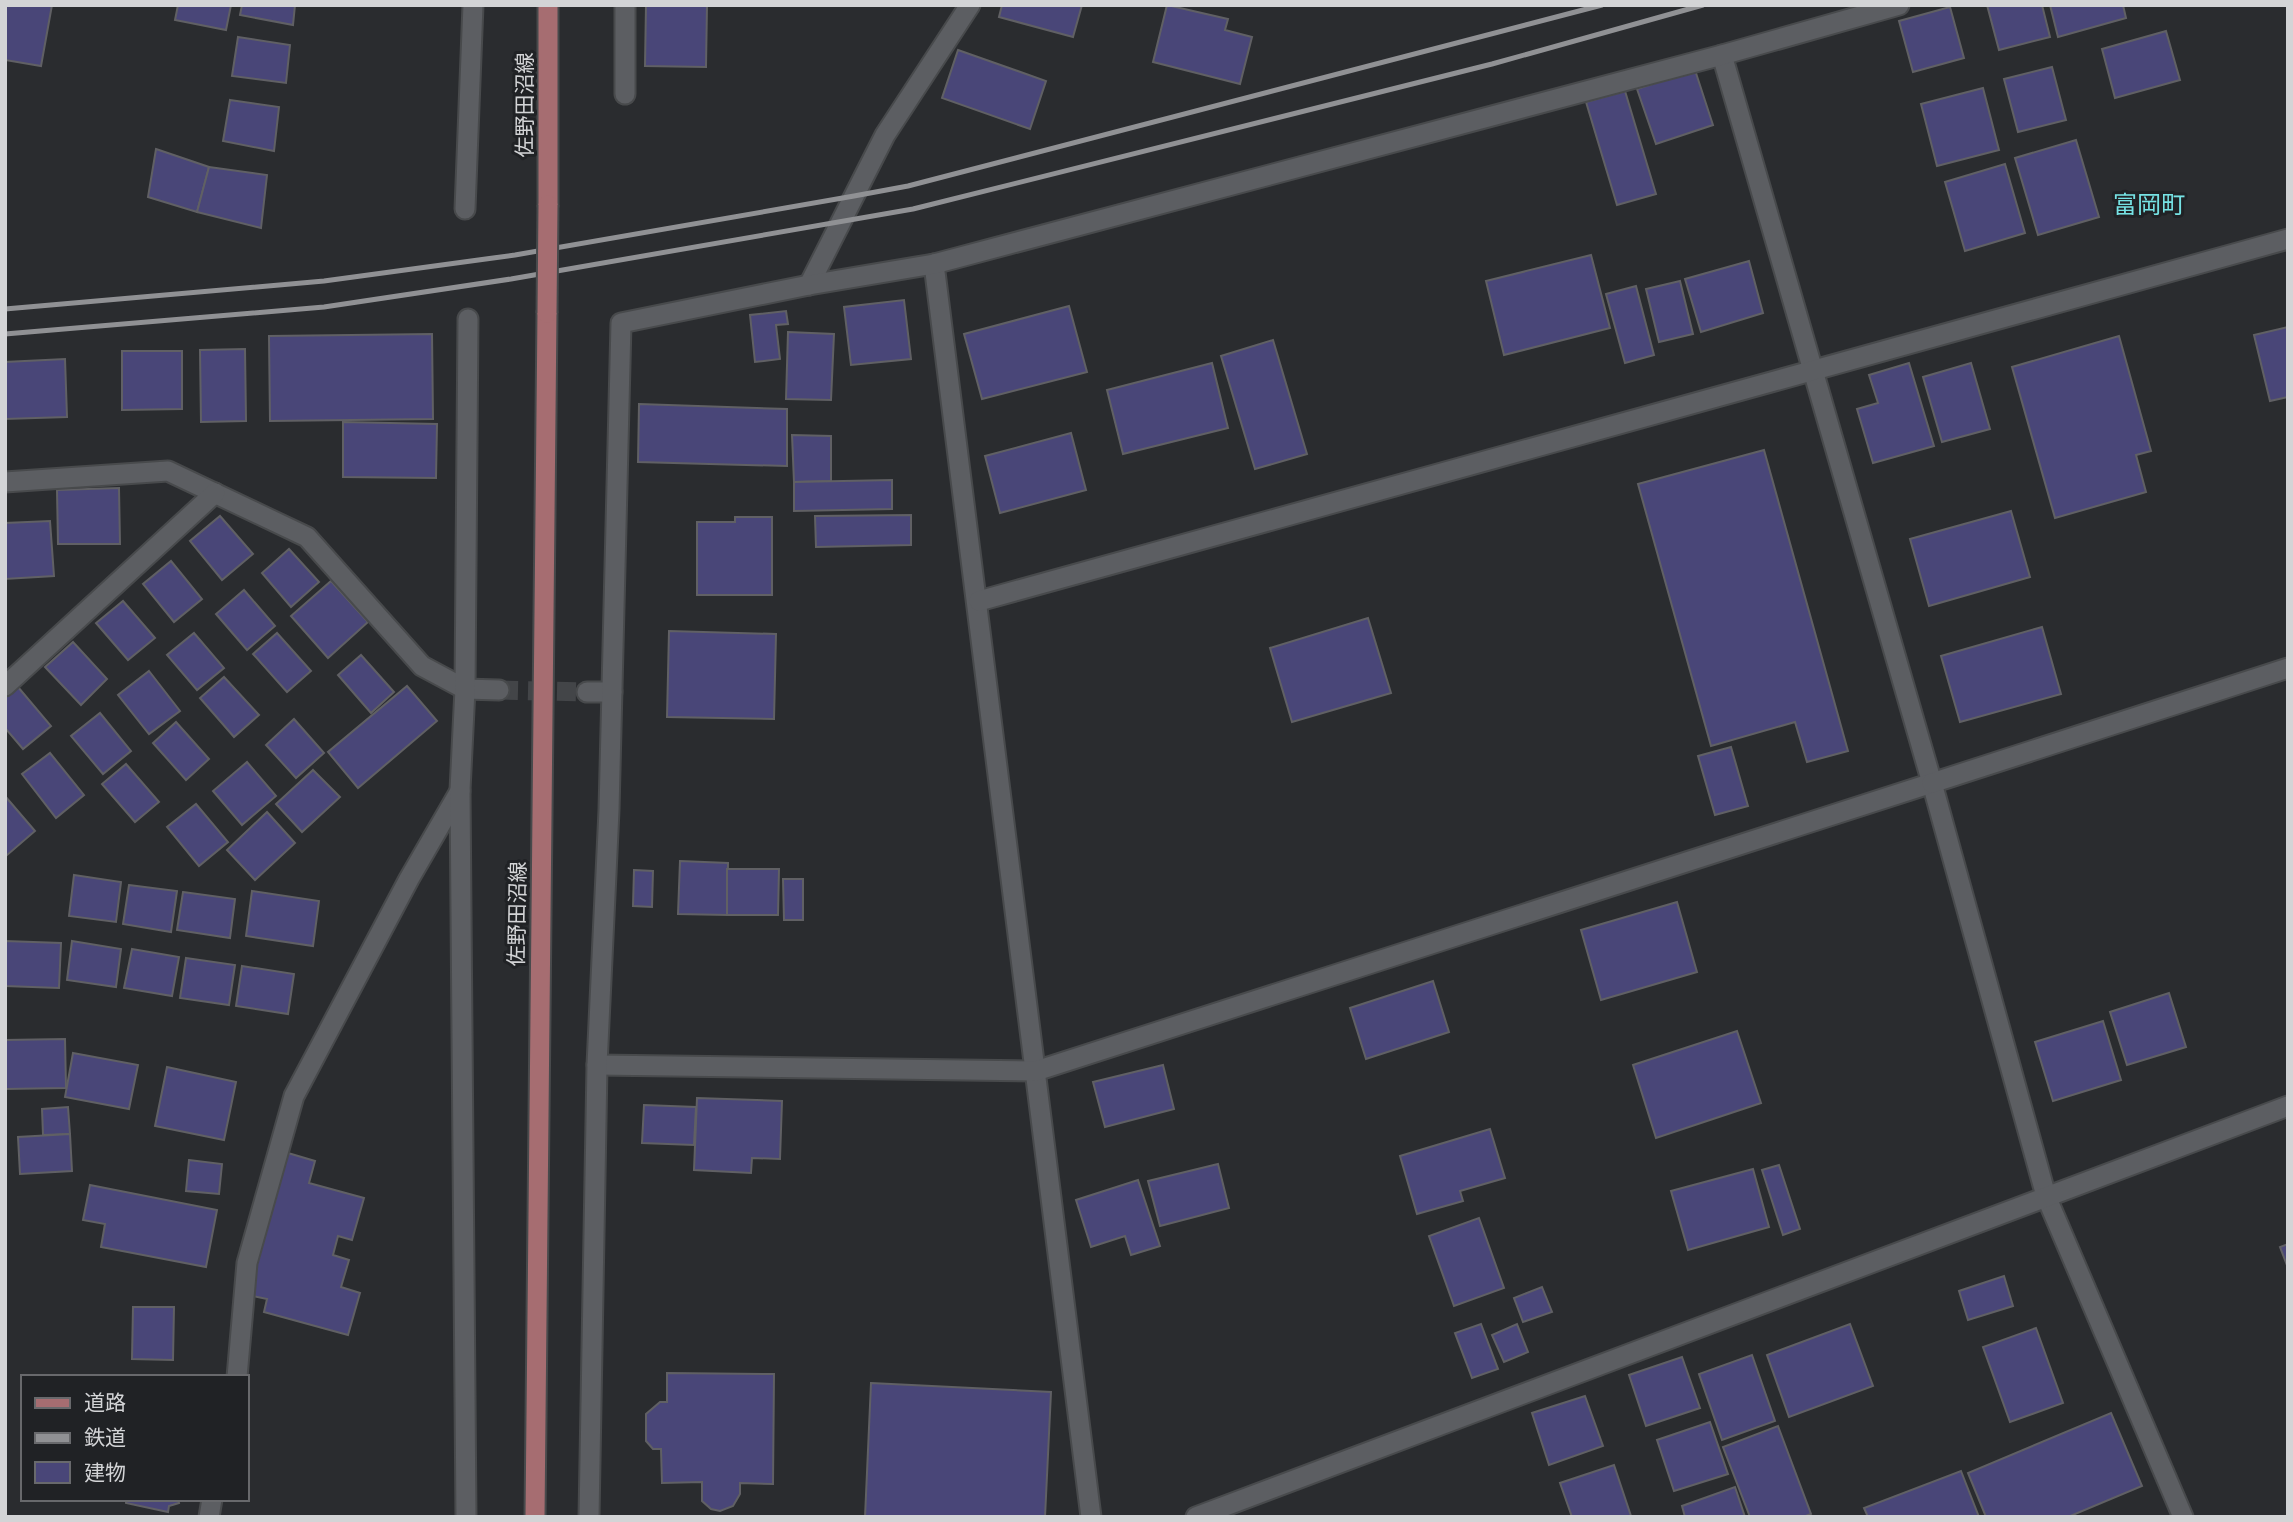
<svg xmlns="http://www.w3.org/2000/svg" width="2293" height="1522" viewBox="0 0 2293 1522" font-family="'Sofia Sans Condensed','Noto Sans JP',sans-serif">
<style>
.building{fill:#494678;stroke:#606064;stroke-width:2}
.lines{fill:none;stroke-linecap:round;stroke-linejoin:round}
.minor-tunnel{stroke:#434548;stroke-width:19;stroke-dasharray:19 10;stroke-linecap:butt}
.minor-casing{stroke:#484a4c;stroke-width:23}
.tertiary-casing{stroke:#484a4c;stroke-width:23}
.primary-casing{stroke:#484a4c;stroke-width:23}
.minor{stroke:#5c5e62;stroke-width:19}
.tertiary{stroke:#5c5e62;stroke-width:19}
.primary{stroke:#a66d71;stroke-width:19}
.rail{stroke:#909194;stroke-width:5}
.primary-bridge-casing{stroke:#484a4c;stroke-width:23;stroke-linecap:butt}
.primary-bridge{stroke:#a66d71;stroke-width:19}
.labels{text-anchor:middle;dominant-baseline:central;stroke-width:6;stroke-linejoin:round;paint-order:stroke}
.street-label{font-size:21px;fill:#d3d4d6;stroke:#202225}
.quarter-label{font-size:24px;fill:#76e2e4;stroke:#202225}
</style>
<rect width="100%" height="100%" fill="#2a2c2f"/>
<g class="building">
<path d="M5 5H52L41 66 5 60Z"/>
<path d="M178 5H231L226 30 175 20Z"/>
<path d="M242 5H295L293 25 240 15Z"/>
<path d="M646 5H707L706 67 645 66Z"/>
<path d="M1002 5H1082L1073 37 999 17Z"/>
<path d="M1167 5 1228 19 1225 30 1252 37 1240 84 1153 62Z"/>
<path d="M1987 5H2042L2050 37 1999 50Z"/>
<path d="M2050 5H2123L2126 18 2058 37Z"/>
<path d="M1950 7 1964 58 1913 72 1899 21Z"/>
<path d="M2166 31 2180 80 2115 98 2102 49Z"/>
<path d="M238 37 290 45 286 83 232 76Z"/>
<path d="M958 50 1046 81 1030 129 942 98Z"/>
<path d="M2052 67 2066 120 2018 132 2004 79Z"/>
<path d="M1695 70 1713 125 1656 144 1637 89Z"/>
<path d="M1983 88 1999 150 1937 166 1921 104Z"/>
<path d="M1625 91 1656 194 1617 205 1586 102Z"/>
<path d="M230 100 279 107 274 151 223 141Z"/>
<path d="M2076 140 2099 217 2038 235 2015 158Z"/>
<path d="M156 149 209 167 197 212 148 197Z"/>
<path d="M2005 164 2025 233 1965 251 1945 182Z"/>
<path d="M209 167 267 175 261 228 197 212Z"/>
<path d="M1591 255 1610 328 1504 355 1486 281Z"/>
<path d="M1749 261 1763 313 1701 332 1685 279Z"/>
<path d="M1680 281 1693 334 1659 342 1646 289Z"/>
<path d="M1636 286 1654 355 1625 363 1606 294Z"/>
<path d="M904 300 911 359 851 365 844 307Z"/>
<path d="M1069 306 1087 372 982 399 964 334Z"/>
<path d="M786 311 788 324 776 325 780 359 755 362 750 315Z"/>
<path d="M2288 327V397L2270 401 2254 335Z"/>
<path d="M788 332 834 334 831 400 786 399Z"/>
<path d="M432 334 433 419 270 421 269 336Z"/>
<path d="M2119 336 2151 451 2136 455 2146 492 2055 518 2012 367Z"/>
<path d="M1273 340 1307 454 1255 469 1221 356Z"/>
<path d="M245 349 246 421 201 422 200 350Z"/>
<path d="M122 351H182V409L122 410Z"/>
<path d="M65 359 67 417 5 419V362Z"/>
<path d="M1212 363 1228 428 1123 454 1107 390Z"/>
<path d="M1909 363 1934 446 1873 463 1857 409 1878 403 1869 375Z"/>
<path d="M1971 363 1990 429 1942 442 1923 377Z"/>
<path d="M639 404 787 409V466L638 462Z"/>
<path d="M343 422 437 424 436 478 343 477Z"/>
<path d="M1071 433 1086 490 1000 513 985 456Z"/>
<path d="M792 435 831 436V481L794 482Z"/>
<path d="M1764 450 1848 751 1807 762 1795 722 1711 746 1638 484Z"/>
<path d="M892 480V509L794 511V482Z"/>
<path d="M119 488 120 544H58L57 490Z"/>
<path d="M2011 511 2030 577 1929 606 1910 539Z"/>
<path d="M911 515V545L816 547 815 516Z"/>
<path d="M220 516 253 554 222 580 190 541Z"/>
<path d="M735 517H772V595H697V522H735Z"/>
<path d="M50 521 54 576 5 579V523Z"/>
<path d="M289 549 319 582 291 607 262 573Z"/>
<path d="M171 561 202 599 174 622 143 584Z"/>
<path d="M331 581 368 622 328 658 291 616Z"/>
<path d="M244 590 275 626 247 650 216 614Z"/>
<path d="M123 601 155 638 128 660 96 623Z"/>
<path d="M1368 618 1391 693 1292 722 1270 648Z"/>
<path d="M2042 627 2061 694 1960 722 1941 656Z"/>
<path d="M669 631 776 634 774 719 667 717Z"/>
<path d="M194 633 224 668 197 690 167 655Z"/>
<path d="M277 633 311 671 287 692 253 654Z"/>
<path d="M73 642 107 679 81 705 45 667Z"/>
<path d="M361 655 394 692 371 713 338 675Z"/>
<path d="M149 671 180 711 149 734 118 695Z"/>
<path d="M224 677 259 715 234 737 200 698Z"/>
<path d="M407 686 437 721 358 788 328 752Z"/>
<path d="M18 687 51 726 23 749 5 728V697Z"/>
<path d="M100 713 131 751 103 774 71 736Z"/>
<path d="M294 719 324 753 296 778 266 745Z"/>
<path d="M176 722 209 759 186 780 153 743Z"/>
<path d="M1731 747 1748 806 1715 815 1698 756Z"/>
<path d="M50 753 84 795 56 818 22 774Z"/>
<path d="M247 762 276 796 242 825 213 791Z"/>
<path d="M126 764 159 802 135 822 102 784Z"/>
<path d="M313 770 340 797 302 832 276 804Z"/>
<path d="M5 796 35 831 6 856 5 855Z"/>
<path d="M196 804 228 842 199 866 167 827Z"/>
<path d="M267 812 295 843 255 880 227 850Z"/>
<path d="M680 861 728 863 727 915 678 914Z"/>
<path d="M727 869H779L778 915H727Z"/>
<path d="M634 870 653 871 652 907 633 906Z"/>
<path d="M74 875 121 882 116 922 69 916Z"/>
<path d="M783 879H803V920H784Z"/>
<path d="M129 885 177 891 171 932 123 924Z"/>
<path d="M252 891 319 901 313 946 246 936Z"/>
<path d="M183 892 235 899 230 938 177 930Z"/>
<path d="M1677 902 1697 972 1601 1000 1581 930Z"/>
<path d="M5 941 61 943 59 988 5 986Z"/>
<path d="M72 941 121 949 116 987 67 980Z"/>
<path d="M132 949 179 957 172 996 124 988Z"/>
<path d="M186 958 235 965 229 1005 180 998Z"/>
<path d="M242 966 294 974 288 1014 236 1006Z"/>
<path d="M1433 981 1449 1032 1366 1059 1350 1008Z"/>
<path d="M2169 993 2186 1047 2127 1065 2110 1012Z"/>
<path d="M2103 1021 2121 1080 2053 1101 2035 1042Z"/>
<path d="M1737 1031 1761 1103 1656 1138 1633 1065Z"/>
<path d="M65 1039 66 1088 5 1089V1040Z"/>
<path d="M73 1053 138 1065 129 1109 65 1097Z"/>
<path d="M1163 1065 1174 1109 1105 1127 1093 1082Z"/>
<path d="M167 1067 236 1082 224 1140 155 1126Z"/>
<path d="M697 1098 782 1101 780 1159 752 1158 751 1173 694 1170Z"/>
<path d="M644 1105 696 1107 694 1145 642 1143Z"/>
<path d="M68 1107 70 1134 43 1135 42 1109Z"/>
<path d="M1490 1129 1505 1178 1460 1191 1463 1201 1417 1214 1400 1156Z"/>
<path d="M70 1134 72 1171 20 1174 18 1137Z"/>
<path d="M288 1153 315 1161 309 1183 364 1198 352 1240 338 1236 333 1255 349 1260 341 1287 360 1293 348 1335 264 1312 267 1299 248 1295Z"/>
<path d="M189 1160 222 1164 219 1194 186 1191Z"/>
<path d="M1218 1164 1229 1208 1160 1226 1148 1181Z"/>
<path d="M1779 1165 1800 1229 1783 1235 1762 1170Z"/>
<path d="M1753 1169 1769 1227 1688 1250 1671 1191Z"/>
<path d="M1138 1180 1160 1246 1131 1255 1125 1236 1091 1247 1076 1200Z"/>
<path d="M90 1185 217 1210 206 1267 101 1247 105 1224 83 1220Z"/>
<path d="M1479 1218 1504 1288 1454 1306 1429 1236Z"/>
<path d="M2288 1244V1268L2280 1247Z"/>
<path d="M2004 1276 2013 1306 1968 1320 1959 1291Z"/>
<path d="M1542 1287 1552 1312 1523 1322 1514 1298Z"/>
<path d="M133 1307H174L173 1360 132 1359Z"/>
<path d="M1481 1324 1498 1369 1472 1378 1455 1333Z"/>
<path d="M1517 1324 1528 1352 1504 1362 1492 1335Z"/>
<path d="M1850 1324 1873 1386 1789 1417 1767 1355Z"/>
<path d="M2036 1328 2063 1403 2010 1422 1983 1347Z"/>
<path d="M1752 1355 1775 1421 1722 1440 1699 1374Z"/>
<path d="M1682 1357 1700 1408 1646 1426 1629 1375Z"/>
<path d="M667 1373 774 1374 773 1484 740 1483V1494L733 1506 720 1511 711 1509 702 1501V1482L662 1483 661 1449H653L646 1441V1414L660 1402H667Z"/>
<path d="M871 1383 1051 1392 1045 1517H865Z"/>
<path d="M1585 1396 1603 1446 1549 1465 1532 1413Z"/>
<path d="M2111 1413 2142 1486 2068 1517H1986L1968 1473Z"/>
<path d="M1710 1422 1728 1474 1674 1491 1657 1440Z"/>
<path d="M1778 1426 1811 1514 1803 1517H1750L1723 1447Z"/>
<path d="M1614 1465 1631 1516 1572 1517 1560 1483Z"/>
<path d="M1961 1471 1979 1517H1868L1864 1508Z"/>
<path d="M1735 1487 1745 1517H1685L1682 1506Z"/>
<path d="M126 1499H178L179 1503 169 1506 168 1512 126 1503Z"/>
</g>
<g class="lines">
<path class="minor-tunnel" d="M499 690 587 692"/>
<defs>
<g id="minor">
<path d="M625 5V94"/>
<path d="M1722 55 1932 783 2046 1196 2183 1517"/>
<path d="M465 209 473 5"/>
<path d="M934 264 1091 1517"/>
<path d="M809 285 885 135 970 5"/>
<path d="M5 482 168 471 307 537 422 666 465 689 499 690"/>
<path d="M5 686 215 493"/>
<path d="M587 692H612"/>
<path d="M597 1065 1036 1071 1932 783"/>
<path d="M237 1377 247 1263 294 1096 409 879 460 791"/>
<path d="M209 1517 212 1499"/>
<path d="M466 1517 460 790 465 689 468 319"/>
<path d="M589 1517 597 1065 609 810 621 323 809 285 934 264 1722 55 1899 5"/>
<path d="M1196 1517 2288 1106"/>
</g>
<g id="tertiary">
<path d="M979 601 2288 239"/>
<path d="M1932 783 2288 668"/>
</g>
<g id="primary">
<path d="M548 205V5"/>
<path d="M535 1517 547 313"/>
</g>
</defs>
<use href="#minor" class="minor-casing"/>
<use href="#tertiary" class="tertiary-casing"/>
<use href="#primary" class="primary-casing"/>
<use href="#minor" class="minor"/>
<use href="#tertiary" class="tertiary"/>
<use href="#primary" class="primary"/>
<g class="rail">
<path d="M5 309 324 281 515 255 854 196 908 186 1602 5"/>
<path d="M5 334 324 307 511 279 913 209 1492 64 1703 5"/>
</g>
<defs>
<path id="primary-bridge" d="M547 313 548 205"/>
</defs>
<use href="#primary-bridge" class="primary-bridge-casing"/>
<use href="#primary-bridge" class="primary-bridge"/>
</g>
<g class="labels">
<g class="street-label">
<text transform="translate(525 105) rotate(-90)">佐野田沼線</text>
<text transform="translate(518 914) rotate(-89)">佐野田沼線</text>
</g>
<g class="quarter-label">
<text x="2149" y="205">富岡町</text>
</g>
</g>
<rect width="2293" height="1522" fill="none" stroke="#d3d4d6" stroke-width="14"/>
<rect x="21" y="1375" width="228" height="126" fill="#202225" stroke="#68696c" stroke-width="2"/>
<rect x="35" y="1398" width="35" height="10" fill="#a66d71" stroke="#68696c" stroke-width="2"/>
<text x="84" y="1410" font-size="21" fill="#d3d4d6">道路</text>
<rect x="35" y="1433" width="35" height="10" fill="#909194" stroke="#68696c" stroke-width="2"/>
<text x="84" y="1445" font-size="21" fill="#d3d4d6">鉄道</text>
<rect x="35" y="1462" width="35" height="21" fill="#494678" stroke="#68696c" stroke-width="2"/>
<text x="84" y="1480" font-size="21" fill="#d3d4d6">建物</text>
</svg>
